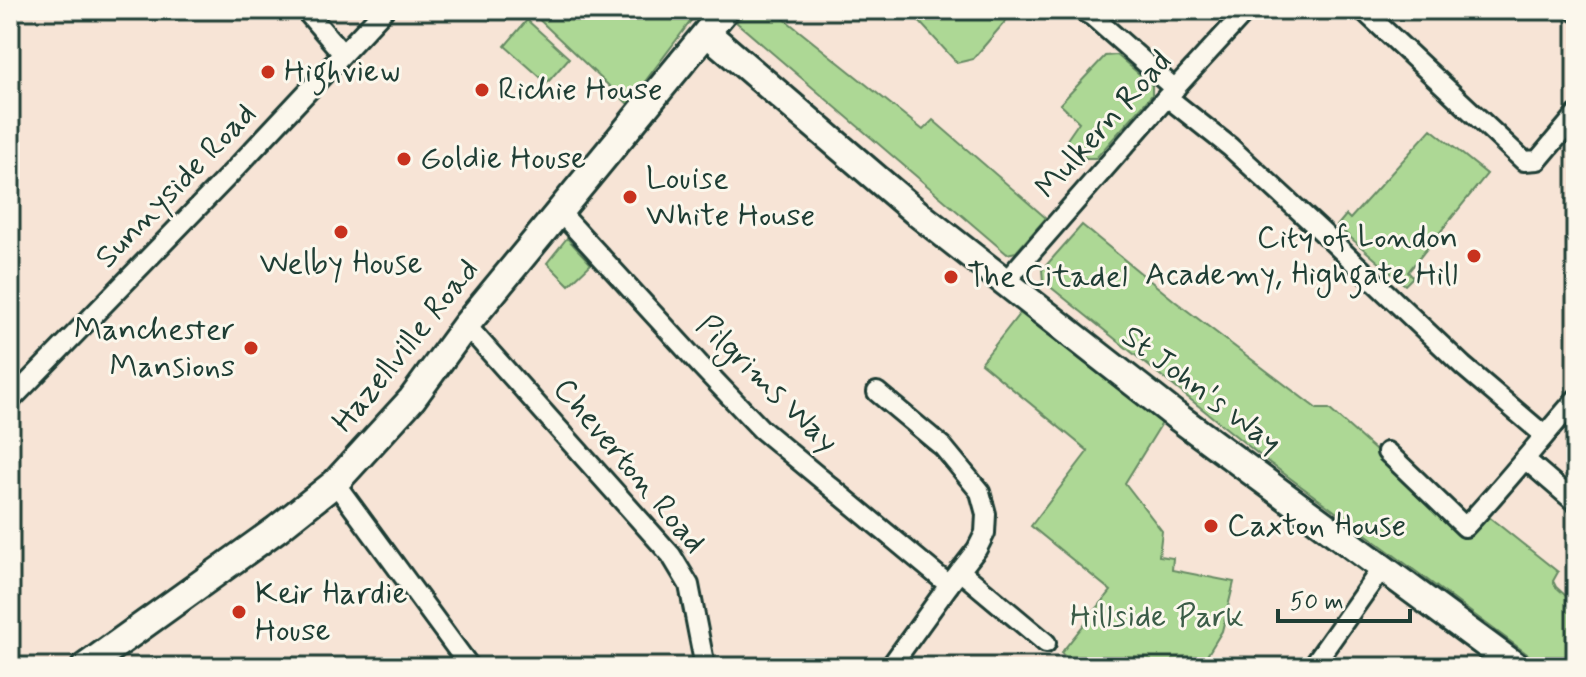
<svg xmlns="http://www.w3.org/2000/svg" width="1586" height="677" viewBox="0 0 1586 677" font-family="Mynerve,sans-serif">
<style>
.green{fill:#add895;stroke:#668a64;stroke-width:2}
.lines{fill:none;stroke-linecap:round;stroke-linejoin:round}
.street-casing{stroke:#1f3d34;stroke-width:24}
.secondary-casing{stroke:#1f3d34;stroke-width:32}
.street{stroke:#fbf7ec;stroke-width:18}
.secondary{stroke:#fbf7ec;stroke-width:26}
.poi-dot{fill:#c8321e;stroke:#fbf7ec;stroke-width:3}
.labels{text-anchor:middle;dominant-baseline:central;stroke-width:6;stroke-linejoin:round;paint-order:stroke}
.poi-label{font-size:32px;fill:#1f3d34;stroke:#fbf7ec;text-anchor:start}
.street-label{font-size:32px;fill:#1f3d34;stroke:#fbf7ec}
.park-label{font-size:32px;fill:#3b5c47;stroke:#fbf7ec}
</style>
<rect width="100%" height="100%" fill="#f7e4d6"/>
<filter id="ink" filterUnits="userSpaceOnUse"><feTurbulence type="fractalNoise" baseFrequency=".0125" numOctaves="2"/><feDisplacementMap in="SourceGraphic" scale="16" xChannelSelector="R" yChannelSelector="G"/><feConvolveMatrix kernelMatrix="1 2 1 2 8 2 1 2 1" color-interpolation-filters="sRGB"/></filter>
<g filter="url(#ink)">
<g class="green">
<path d="M529 10H699L628 104Z"/>
<path d="M749 10H773L923 130 933 120 1046 218 1016 252 1007 254 736 22Z"/>
<path d="M923 10H1015L973 59 957 63 916 18Z"/>
<path d="M527 20 569 58 547 83 505 46Z"/>
<path d="M1117 55 1152 85V95L1096 158H1086L1066 141 1079 122 1060 104 1105 56Z"/>
<path d="M1431 129 1487 174 1408 272 1413 277 1405 285 1337 226 1346 215 1350 219Z"/>
<path d="M1082 225 1176 302 1317 409H1329L1466 531 1484 513 1558 572 1553 581 1556 587 1576 605V667H1547L1542 665 1267 461 1043 281 1042 270Z"/>
<path d="M567 238 591 264 569 285 547 263Z"/>
<path d="M1020 313 1162 423 1125 483 1162 531 1159 556 1173 558 1172 570 1234 582 1222 631 1200 667H1078L1061 653 1111 591 1031 526 1088 451 981 363Z"/>
</g>
<g class="lines">
<defs>
<g id="street">
<path d="M305 10 342 53"/>
<path d="M1081 10 1092 16 1175 89"/>
<path d="M1363 10 1524 161 1538 160 1576 115"/>
<path d="M1573 10 1576 12"/>
<path d="M1167 97 1230 147 1321 231 1463 366 1544 435"/>
<path d="M559 211 701 366 761 429 949 585"/>
<path d="M1006 281 1167 97 1247 10"/>
<path d="M466 325 671 555 689 585 705 667"/>
<path d="M877 392 943 447 980 492 986 514 985 533 977 549 949 585 890 667"/>
<path d="M10 401 236 168 384 10"/>
<path d="M1387 452 1465 527C1504 486 1539 441 1576 399"/>
<path d="M1526 460 1576 503"/>
<path d="M335 483 470 667"/>
<path d="M960 571 1046 643"/>
<path d="M1312 667 1382 568"/>
</g>
<g id="secondary">
<path d="M707 33 917 213 1175 415 1517 667"/>
<path d="M85 667 277 529 335 483 412 399 466 325 725 10"/>
</g>
</defs>
<use href="#street" class="street-casing"/>
<use href="#secondary" class="secondary-casing"/>
<use href="#street" class="street"/>
<use href="#secondary" class="secondary"/>
</g>
</g>
<g class="poi-dot">
<circle cx="268" cy="72" r="8"/>
<circle cx="482" cy="90" r="8"/>
<circle cx="404" cy="159" r="8"/>
<circle cx="630" cy="197" r="8"/>
<circle cx="341" cy="232" r="8"/>
<circle cx="1474" cy="256" r="8"/>
<circle cx="951" cy="277" r="8"/>
<circle cx="251" cy="348" r="8"/>
<circle cx="1211" cy="526" r="8"/>
<circle cx="239" cy="612" r="8"/>
</g>
<g class="labels">
<g class="poi-label">
<text x="284" y="72">Highview</text>
<text x="498" y="90">Richie House</text>
<text x="420" y="159">Goldie House</text>
<text x="646" y="179">Louise<tspan x="646" dy="37">White House</tspan></text>
<text x="1458" y="238" text-anchor="end">City of London<tspan x="1458" dy="37">Academy, Highgate Hill</tspan></text>
<text x="341" y="264" text-anchor="middle">Welby House</text>
<text x="967" y="277">The Citadel</text>
<text x="235" y="330" text-anchor="end">Manchester<tspan x="235" dy="37">Mansions</tspan></text>
<text x="1227" y="526">Caxton House</text>
<text x="255" y="594">Keir Hardie<tspan x="255" dy="37">House</tspan></text>
</g>
<g class="street-label">
<text transform="translate(1104 125) rotate(-48)">Mulkern Road</text>
<text transform="translate(176 186) rotate(-46)">Sunnyside Road</text>
<text transform="translate(406 346) rotate(-51)">Hazellville Road</text>
<text transform="translate(767 384) rotate(44)">Pilgrims Way</text>
<text transform="translate(1201 390) rotate(37)">St John's Way</text>
<text transform="translate(629 466) rotate(50)">Cheverton Road</text>
</g>
<g class="park-label">
<text x="1157" y="617">Hillside Park</text>
</g>
</g>
<rect width="1586" height="677" fill="none" stroke="#fbf7ec" stroke-width="40"/>
<rect x="20" y="20" width="1546" height="637" fill="none" stroke="#1f3d34" stroke-width="3" filter="url(#ink)"/>
<path d="M1278 609v12h132v-12" fill="none" stroke="#1f3d34" stroke-width="4"/>
<text x="1290" y="609" font-size="24" fill="#1f3d34" stroke="#fbf7ec" stroke-width="6" paint-order="stroke">50 m</text>
</svg>
